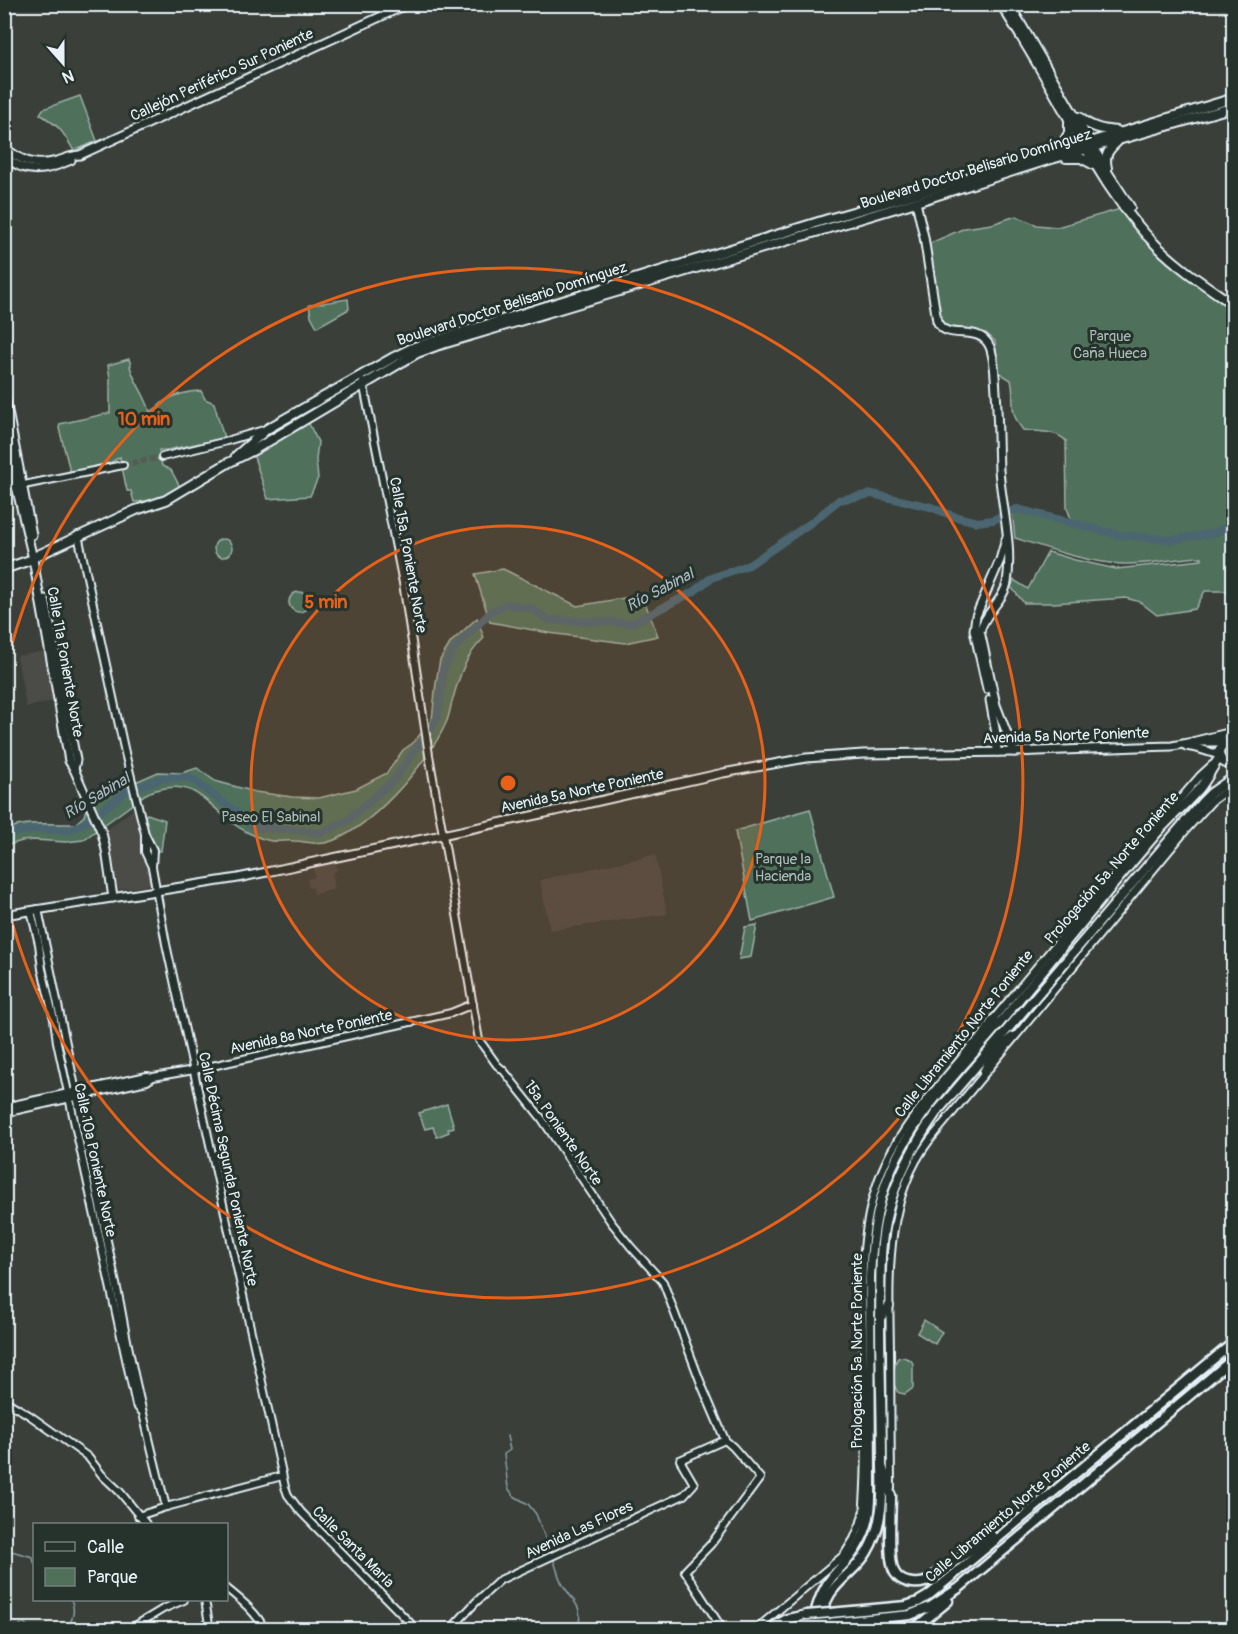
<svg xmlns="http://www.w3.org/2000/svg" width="1238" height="1634" viewBox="0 0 1238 1634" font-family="Pangolin,sans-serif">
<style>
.built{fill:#4b4c46}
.green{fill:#50705a;stroke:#9cb0a9;stroke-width:1.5}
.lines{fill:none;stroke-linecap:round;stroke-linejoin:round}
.stream{stroke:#8a9ea7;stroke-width:1.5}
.river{stroke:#4c6671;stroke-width:8}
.tertiary-tunnel{stroke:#545b56;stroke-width:6;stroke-dasharray:6 3;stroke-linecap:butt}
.tertiary-casing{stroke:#e8f1f8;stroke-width:10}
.secondary-casing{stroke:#e8f1f8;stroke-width:11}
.primary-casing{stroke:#e8f1f8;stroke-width:12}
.trunk-casing{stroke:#e8f1f8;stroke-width:13}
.tertiary{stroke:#26332d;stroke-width:6}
.secondary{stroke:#26332d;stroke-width:7}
.primary{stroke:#26332d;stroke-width:8}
.trunk{stroke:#26332d;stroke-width:8}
.trunk-bridge-casing{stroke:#e8f1f8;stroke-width:13;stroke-linecap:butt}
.trunk-bridge{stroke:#26332d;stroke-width:8}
.ring{fill:none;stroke:#e86118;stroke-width:3}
.labels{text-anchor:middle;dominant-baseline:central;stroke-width:6;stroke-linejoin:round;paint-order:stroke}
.street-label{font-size:15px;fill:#e8f1f8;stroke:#26332d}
.park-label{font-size:15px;fill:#abbdb9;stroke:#26332d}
.water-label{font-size:16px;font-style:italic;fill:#aab9c2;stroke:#26332d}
.centre{fill:#e86118;stroke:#26332d;stroke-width:3}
.ring-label{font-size:18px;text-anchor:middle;font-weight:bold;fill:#e86118;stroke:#26332d;stroke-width:6;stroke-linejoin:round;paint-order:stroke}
</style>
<rect width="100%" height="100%" fill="#3a4039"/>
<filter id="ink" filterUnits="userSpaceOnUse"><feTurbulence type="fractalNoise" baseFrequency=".0167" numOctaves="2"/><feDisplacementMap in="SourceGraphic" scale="12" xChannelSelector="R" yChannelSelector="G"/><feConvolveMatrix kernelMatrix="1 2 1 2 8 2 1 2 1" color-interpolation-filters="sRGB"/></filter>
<g filter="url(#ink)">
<g class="built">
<path d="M46 651 55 701 26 707 17 656Z"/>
<path d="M134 809 142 844V855L147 867 151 885 116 890 106 830Z"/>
<path d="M655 855 667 914 550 930 540 880Z"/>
<path d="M335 863 337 871 332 873 335 889 314 894 313 887 309 888 307 879 315 877 313 867Z"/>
</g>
<g class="green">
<path d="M80 96 97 141 74 151C62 130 60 127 40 114L43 109Z"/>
<path d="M1124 208 1154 248 1233 309V591H1205L1195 609 1157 615 1140 602 1126 598 1053 603H1024L1011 587 1014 580 1028 589 1048 552 1075 560 1116 569 1202 560V557C1172 558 1140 567 1110 563 1078 559 1046 548 1015 538L1012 511 1017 509 1073 524 1067 508 1066 441C1057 430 1036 432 1023 430 1007 410 1016 401 1011 380L998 372 995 341 986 333 944 330 939 321 926 245 965 228 992 224 1016 216 1037 225 1057 227Z"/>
<path d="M348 299 349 309 317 327 311 316 309 305Z"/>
<path d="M129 359 131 365 130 366C133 381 146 395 150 412 156 409 158 406 162 403 172 395 190 391 201 391L205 399 214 403 224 438 167 450H159L162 466 171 470 180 487C170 493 160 500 148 501 143 502 139 501 134 502L131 491H127L120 457 108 464 72 472 70 471 59 428 60 424 110 413V378L108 365Z"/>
<path d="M306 418 318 442 316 460 318 478 310 496 268 499 252 451Z"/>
<circle cx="223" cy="548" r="9"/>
<path d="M503 569 577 606 642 595 658 636 625 643 549 633 490 622 475 574Z"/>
<circle cx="299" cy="602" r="10"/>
<path d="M477 618 484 638C465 656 459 677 452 702 450 709 449 717 446 723 429 762 368 833 325 843 314 845 305 841 294 841 285 840 276 843 267 840 255 837 240 829 231 822 205 801 193 779 156 790 149 792 142 795 137 801L83 840 66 842 34 840 22 841 5 846V830C30 820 48 825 75 824L84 816 88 803 158 772 182 773 197 768 215 781 255 792 292 797 319 798 356 789 387 773 403 750 413 743 432 720 436 682 440 660 451 642Z"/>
<path d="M810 809 834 897 752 921 735 831Z"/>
<path d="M147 814 165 820 161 851H155L146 834 144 818Z"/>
<path d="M757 925 751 957 739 959 745 927Z"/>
<path d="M447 1104 454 1127 448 1129 449 1132 437 1137 433 1127 425 1129 419 1113Z"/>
<path d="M924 1320 942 1332 935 1344 917 1333Z"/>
<path d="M903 1357 911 1360 913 1364V1388L905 1394C901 1393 898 1394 896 1389 892 1383 894 1363 898 1358Z"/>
</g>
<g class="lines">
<g class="stream">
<path d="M507 1436 510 1450 504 1454 508 1488 514 1496 528 1504 536 1514 551 1553"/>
<path d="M4 1549 33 1557 34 1563"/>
<path d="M553 1557C556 1566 558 1577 563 1585 574 1603 585 1607 577 1630"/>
<path d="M16 1630 21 1624 24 1623 32 1630"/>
<path d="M66 1630C73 1620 76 1610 71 1600"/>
</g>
<path class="river" d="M4 834 37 829 70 830 88 821 125 792 162 778 189 777 257 828 289 829 320 833 348 820 394 780 417 747 428 735 437 718 441 695 443 669 456 646 492 611 506 604 532 609 549 620 633 623 693 592 711 578 749 565 812 522 839 500 872 494 931 507 953 516 977 522 993 520 1017 509 1119 535 1173 540 1214 533 1234 524"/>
<path class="tertiary-tunnel" d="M123 465 162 457"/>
<defs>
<g id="tertiary">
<path d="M363 382 403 583 429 755 479 1040 497 1065 504 1071 542 1119 611 1222 631 1247 663 1282 702 1386 725 1440 733 1447 760 1478 711 1544 685 1571 723 1630"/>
<path d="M162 457 223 442 267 429"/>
<path d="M4 489 123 465"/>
<path d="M78 535 125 753 145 834 153 850 152 867"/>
<path d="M145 834V852L152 867 166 944 285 1487 288 1495 301 1512 417 1630"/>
<path d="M38 909 120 1303C132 1372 149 1439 166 1507"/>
<path d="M31 911 39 944 42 969 54 1019 57 1042 136 1405 140 1410"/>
<path d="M990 1023 1087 907 1200 776 1212 765"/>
<path d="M4 1107 147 1076 152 1077"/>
<path d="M4 1113 147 1081 153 1077 194 1070 451 1013 473 1004"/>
<path d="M4 1400 29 1415 88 1457 102 1475 120 1492 146 1524"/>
<path d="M891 1488C891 1442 890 1396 890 1350 889 1280 884 1200 929 1141L1186 830 1212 801 1234 785"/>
<path d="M864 1504C868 1447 864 1388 863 1331 861 1269 861 1206 892 1150 914 1111 944 1080 972 1045"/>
<path d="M138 1516 166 1507 282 1476"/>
<path d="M226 1588C241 1600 257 1613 265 1630"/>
<path d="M205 1600 210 1630"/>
<path d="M128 1630 163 1609 184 1600"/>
<path d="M450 1630 476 1602 500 1580 684 1495 694 1484 680 1460 725 1440"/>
<path d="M755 1630 844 1555 854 1539 862 1520"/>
</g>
<g id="secondary">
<path d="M4 147C20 161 36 167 57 161 65 159 72 155 80 155L408 4"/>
<path d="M4 156C27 176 46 171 71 160"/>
<path d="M916 202 924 237 937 321C946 343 979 322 990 347 995 360 995 378 996 392 998 418 998 444 999 470 1002 508 1013 546 1007 583 1004 600 985 612 980 631L996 705 1014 752"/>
<path d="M4 391 32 535"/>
<path d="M4 422 16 486 33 559 69 761 74 769 102 833 106 850 113 898"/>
<path d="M45 599 76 760 74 769"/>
<path d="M987 689 974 630 976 616 1000 560 1006 539"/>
<path d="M990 700 996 734 997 752"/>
<path d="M1186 746 1197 748 1219 755"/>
<path d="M4 915 238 878 555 811 723 773 806 758 863 754 1014 752 1138 747 1172 746 1194 742H1231"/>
</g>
<g id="primary">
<path d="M1001 4C1022 38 1043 72 1062 107 1090 155 1117 207 1157 246 1180 269 1208 287 1234 305"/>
<path d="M1009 4 1109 175 1130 207"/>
<path d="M1079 117C1090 127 1102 130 1117 131"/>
<path d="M1059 150 1069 133V122"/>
<path d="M1066 158H1081L1094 165"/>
<path d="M1107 168C1104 156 1108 150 1117 142"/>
<path d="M236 456 267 429 394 357 414 347 828 219 916 194 1040 155 1083 144 1234 98"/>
<path d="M4 569 33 559 36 556 136 510 166 500 228 463 252 451 417 353 436 346 916 202 1048 160 1234 107"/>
<path d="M1194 742 1234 732"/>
<path d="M1234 742C1214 742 1214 766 1234 764"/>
<path d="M983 1037 993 1020"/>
<path d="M970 1049 986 1034"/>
<path d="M991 1054 1013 1037"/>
<path d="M984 1072 994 1051"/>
<path d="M881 1317 889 1306"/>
<path d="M891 1496 882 1466C882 1417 880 1368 880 1319 881 1283 878 1246 888 1210 898 1174 915 1143 936 1113L1202 802 1211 793 1234 777"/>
<path d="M862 1522 871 1487 870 1277C872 1235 878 1193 898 1155 924 1103 967 1063 1003 1019 1054 957 1104 895 1156 834 1170 818 1186 804 1200 788 1208 778 1212 767 1220 757"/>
</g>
<g id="trunk">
<path d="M891 1496C891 1512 887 1561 895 1573 901 1583 915 1585 925 1582L992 1536"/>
<path d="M830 1613 906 1606 918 1602 928 1596 1234 1342"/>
<path d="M827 1623 910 1615 930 1607 959 1588 1234 1358"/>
<path d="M768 1630 787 1619 807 1615"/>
<path d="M791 1630 804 1625"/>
<path d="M811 1630C815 1614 818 1599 826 1586 832 1575 842 1567 850 1557 867 1535 872 1515 871 1487"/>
<path d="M818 1630C821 1617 823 1605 830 1594 840 1578 858 1568 867 1552 883 1525 883 1496 882 1466"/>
<path d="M913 1630 948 1601"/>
</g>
</defs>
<use href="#tertiary" class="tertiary-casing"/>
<use href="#secondary" class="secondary-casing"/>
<use href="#primary" class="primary-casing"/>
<use href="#trunk" class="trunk-casing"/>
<use href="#tertiary" class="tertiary"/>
<use href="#secondary" class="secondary"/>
<use href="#primary" class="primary"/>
<use href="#trunk" class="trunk"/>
<defs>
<g id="trunk-bridge">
<path d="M807 1615 830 1613"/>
<path d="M804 1625 827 1623"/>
</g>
</defs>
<use href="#trunk-bridge" class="trunk-bridge-casing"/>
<use href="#trunk-bridge" class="trunk-bridge"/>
</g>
</g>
<circle cx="508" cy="783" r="257" fill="#e86118" fill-opacity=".12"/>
<g class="ring">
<circle cx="508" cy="783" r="257"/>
<path d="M5 672A515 515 0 1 1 5 894"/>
</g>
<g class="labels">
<g class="street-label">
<text transform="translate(222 75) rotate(-25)">Callejón Periférico Sur Poniente</text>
<text transform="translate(976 169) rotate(-17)">Boulevard Doctor Belisario Domínguez</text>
<text transform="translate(512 304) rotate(-18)">Boulevard Doctor Belisario Domínguez</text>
<text transform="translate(408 555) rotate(80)">Calle 15a. Poniente Norte</text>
<text transform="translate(65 662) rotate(80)">Calle 11a Poniente Norte</text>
<text transform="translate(1066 736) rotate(-2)">Avenida 5a Norte Poniente</text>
<text transform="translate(582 791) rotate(-12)">Avenida 5a Norte Poniente</text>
<text transform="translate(1112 868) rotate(-49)">Prologación 5a. Norte Poniente</text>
<text transform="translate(311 1032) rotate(-12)">Avenida 8a Norte Poniente</text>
<text transform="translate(964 1034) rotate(-51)">Calle Libramiento Norte Poniente</text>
<text transform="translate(563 1133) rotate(55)">15a. Poniente Norte</text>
<text transform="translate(95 1160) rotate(78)">Calle 10a Poniente Norte</text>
<text transform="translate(228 1169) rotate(78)">Calle Décima Segunda Poniente Norte</text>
<text transform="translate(857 1351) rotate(-90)">Prologación 5a. Norte Poniente</text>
<text transform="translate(1008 1512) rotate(-40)">Calle Libramiento Norte Poniente</text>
<text transform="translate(579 1530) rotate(-25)">Avenida Las Flores</text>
<text transform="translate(353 1547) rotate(45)">Calle Santa María</text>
</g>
<g class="park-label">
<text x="1110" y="336">Parque<tspan x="1110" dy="17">Caña Hueca</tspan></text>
<text x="271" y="817">Paseo El Sabinal</text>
<text x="783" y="859">Parque la<tspan x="783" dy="17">Hacienda</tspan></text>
</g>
<g class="water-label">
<text transform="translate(660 590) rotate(-28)">Río Sabinal</text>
<text transform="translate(97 796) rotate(-31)">Río Sabinal</text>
</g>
</g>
<circle cx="508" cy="783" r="9" class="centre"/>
<g class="ring-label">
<text x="144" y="425">10 min</text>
<text x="326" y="608">5 min</text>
</g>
<rect width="1238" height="1634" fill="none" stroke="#26332d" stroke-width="24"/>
<rect x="12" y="12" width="1214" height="1610" fill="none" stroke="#e8f1f8" stroke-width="2" filter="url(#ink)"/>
<rect x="33" y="1523" width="195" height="78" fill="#26332d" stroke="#747f7e" stroke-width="1.5"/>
<rect x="45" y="1542" width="30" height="9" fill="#26332d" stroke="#747f7e" stroke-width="1.5"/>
<text x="87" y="1553" font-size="18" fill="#e8f1f8">Calle</text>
<rect x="45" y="1568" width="30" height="18" fill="#50705a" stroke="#747f7e" stroke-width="1.5"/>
<text x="87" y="1583" font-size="18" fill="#e8f1f8">Parque</text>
<g transform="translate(63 63) rotate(159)" stroke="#26332d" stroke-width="4.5" paint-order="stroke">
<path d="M0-4.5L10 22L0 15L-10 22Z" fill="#e8f1f8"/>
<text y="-9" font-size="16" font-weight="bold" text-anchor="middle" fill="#e8f1f8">N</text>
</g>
</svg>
